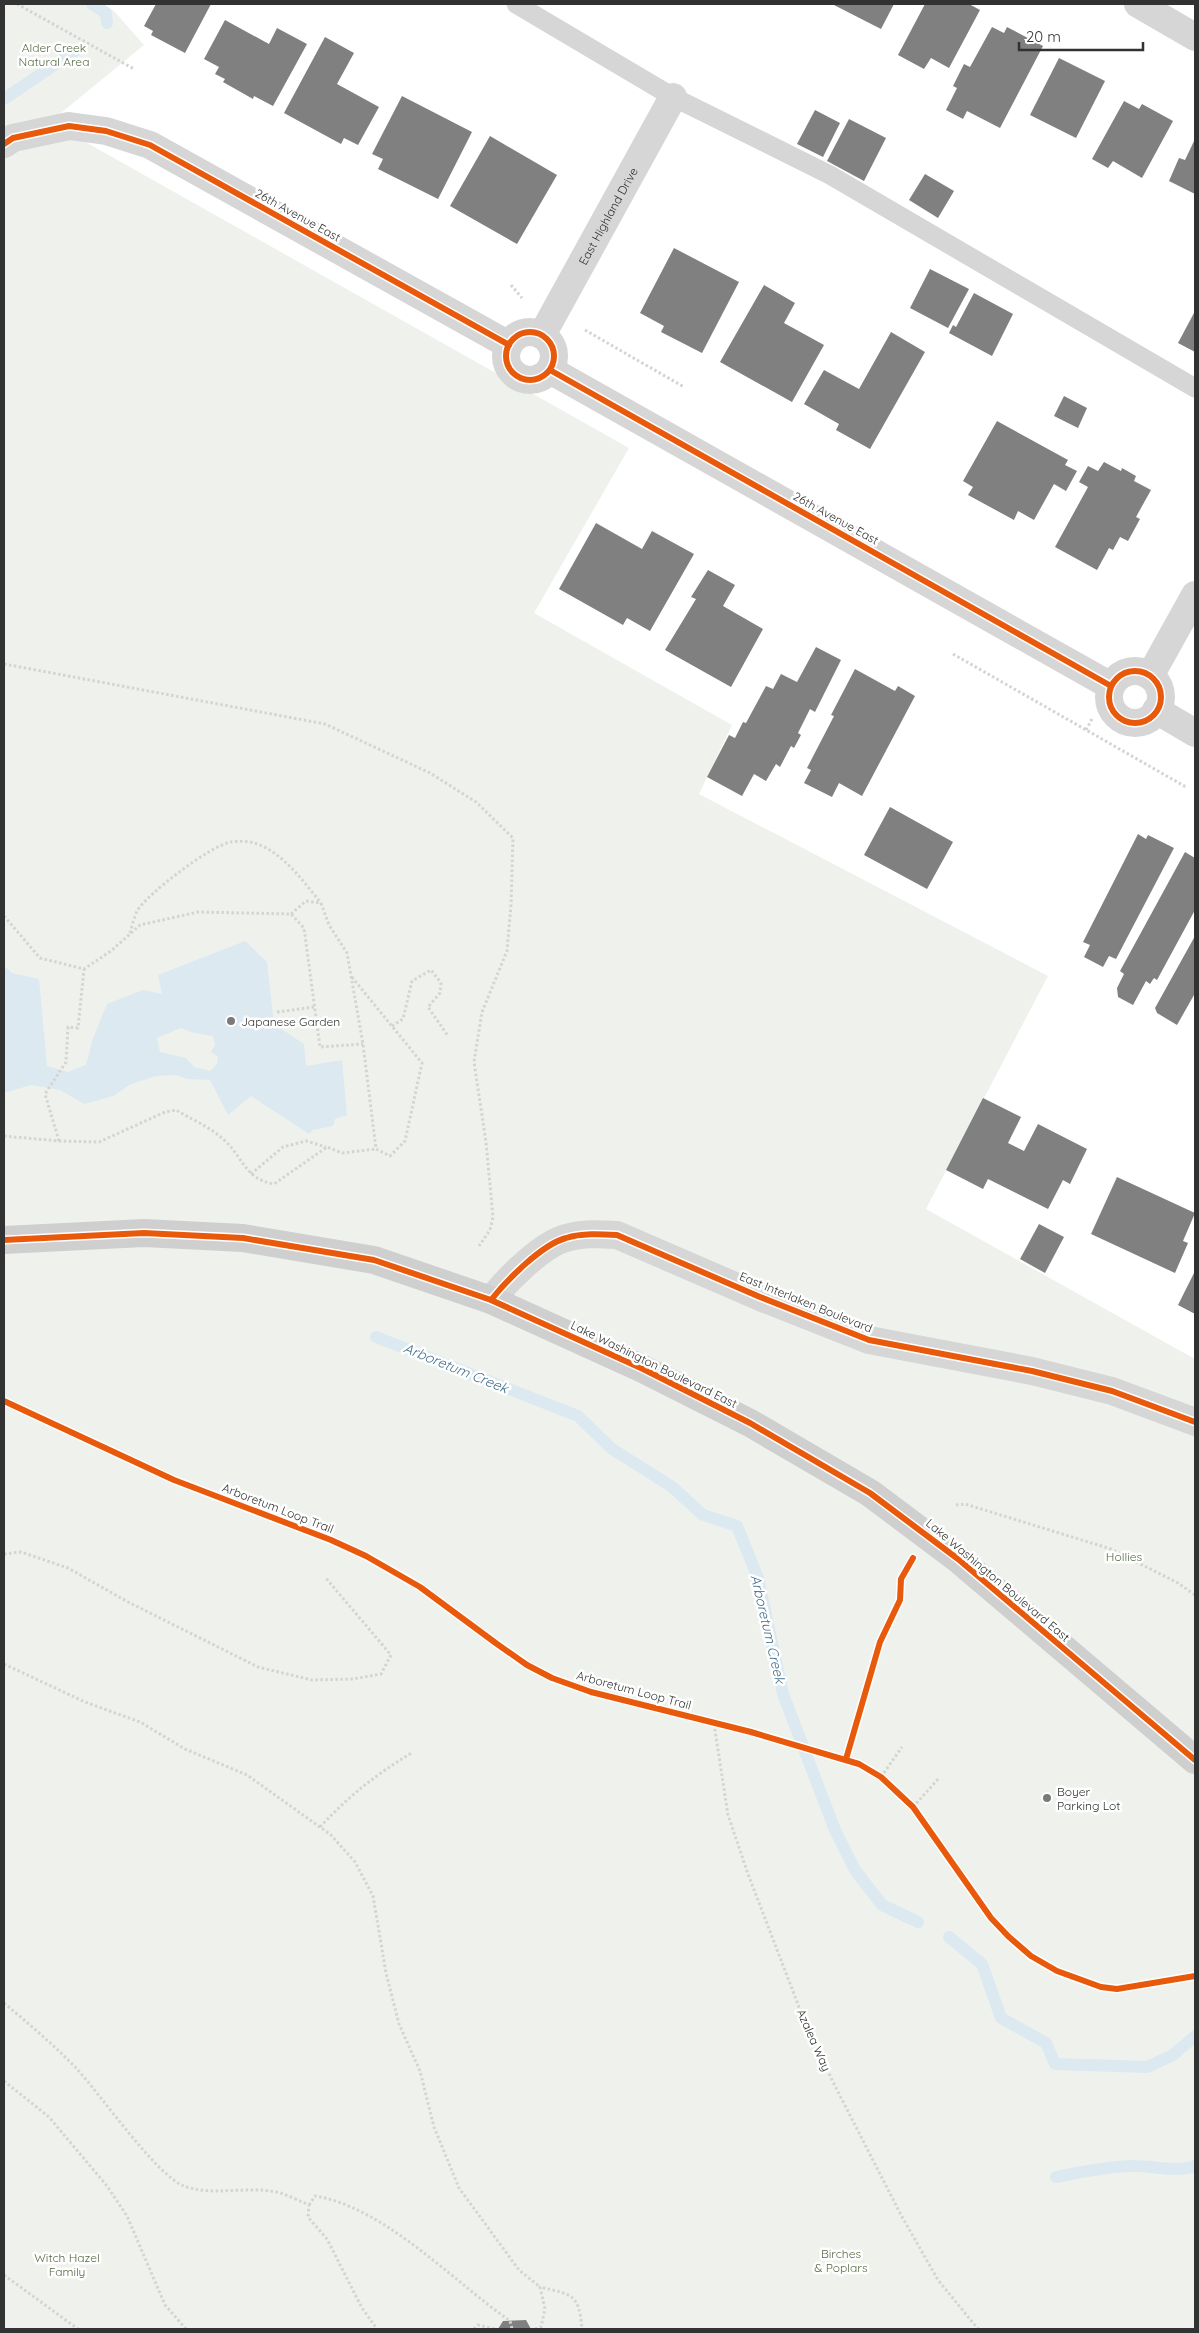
<svg xmlns="http://www.w3.org/2000/svg" width="1199" height="2333" viewBox="0 0 1199 2333" font-family="Quicksand,sans-serif">
<style>
.green{fill:#eff2ec}
.water{fill:#dce9f0;fill-rule:evenodd}
.lines{fill:none;stroke-linecap:round;stroke-linejoin:round}
.stream{stroke:#dce9f0;stroke-width:12}
.building{fill:#808080}
.path{stroke:#d4d4d4;stroke-width:3;stroke-dasharray:2.5 2.5;stroke-linecap:butt}
.service{stroke:#d6d6d6;stroke-width:19}
.minor{stroke:#d6d6d6;stroke-width:28}
.secondary{stroke:#cfcfcf;stroke-width:28}
.cycleway-casing{stroke:#fff;stroke-width:9}
.cycleway{stroke:#e8590c;stroke-width:6}
.poi-dot{fill:#7a7a7a;stroke:#fff;stroke-width:2}
.labels{text-anchor:middle;dominant-baseline:central;stroke-width:5;stroke-linejoin:round;paint-order:stroke}
.park-label{font-size:12px;fill:#566b42;stroke:#fff}
.street-label{font-size:12px;fill:#323232;stroke:#fff}
.poi-label{font-size:12px;fill:#323232;stroke:#fff;text-anchor:start}
.water-label{font-size:14px;font-style:italic;fill:#45738f;stroke:#fff}
</style>
<rect width="100%" height="100%" fill="#fff"/>
<path class="green" d="M4 4H103L114 11 144 45 50 122 629 448 534 613 732 725 699 794 1048 976 926 1209 1195 1359V2329H4Z"/>
<path class="water" d="M245 941 267 962 274 1024 304 1044 306 1066 342 1060 347 1115 335 1119 333 1126 313 1130 309 1134 251 1096 228 1115 210 1080 187 1079 176 1075 156 1076 131 1084 113 1096 84 1104 60 1090 31 1085 4 1093V966L12 973 39 979 47 1066 68 1072 86 1065 93 1038 107 1004 143 990 162 994 158 975ZM181 1028 190 1032 213 1036 215 1045 211 1052 218 1057 217 1064 210 1071 194 1067 186 1058 160 1052 157 1038Z"/>
<g class="lines">
<g class="stream">
<path d="M92 4 106 13 107 23"/>
<path d="M4 99 75 51"/>
<path d="M376 1337 578 1416 612 1449 671 1486 703 1515 737 1526 758 1578 783 1694 835 1830 855 1870 882 1905 918 1922"/>
<path d="M949 1937 982 1964 1001 2018 1046 2043 1055 2064 1147 2067 1173 2055 1195 2036"/>
<path d="M1056 2177C1081 2172 1105 2167 1130 2166 1152 2165 1174 2173 1195 2166"/>
</g>
</g>
<g class="building">
<path d="M156 4H211L185 53 151 35 153 31 144 26Z"/>
<path d="M832 4H894L881 29Z"/>
<path d="M925 4H969L980 10 949 68 931 58 924 69 898 55Z"/>
<path d="M225 20 269 44 277 28 307 44 273 106 254 96 253 99 223 82 225 79 215 74 219 67 204 59Z"/>
<path d="M992 27 1004 33 1007 27 1043 46 1000 128 967 111 963 119 946 110 957 88 953 86 964 64 970 67Z"/>
<path d="M325 37 354 53 337 84 379 107 358 145 344 138 341 144 284 113Z"/>
<path d="M1059 58 1105 81 1076 138 1030 115Z"/>
<path d="M402 96 472 132 438 199 378 169 383 159 372 154Z"/>
<path d="M1124 101 1139 109 1142 104 1173 121 1142 178 1113 161 1108 168 1092 159Z"/>
<path d="M815 110 840 123 823 157 797 144Z"/>
<path d="M849 119 886 138 864 181 827 161Z"/>
<path d="M490 136 557 175 517 244 450 206Z"/>
<path d="M1195 139V194L1169 181 1179 158 1185 160Z"/>
<path d="M925 174 954 191 938 218 909 200Z"/>
<path d="M674 248 739 282 702 353 661 332 664 326 640 313Z"/>
<path d="M930 269 969 289 948 328 910 308Z"/>
<path d="M764 285 795 303 784 323 824 345 792 402 720 362Z"/>
<path d="M974 293 1013 314 992 356 949 333 953 325 956 327Z"/>
<path d="M1195 311V352L1178 343Z"/>
<path d="M891 332 925 352 870 449 836 430 839 424 804 404 824 370 859 389Z"/>
<path d="M1064 396 1087 408 1078 428 1054 416Z"/>
<path d="M997 421 1068 460 1065 465 1077 471 1066 491 1054 484 1034 520 1018 511 1014 520 968 495 973 487 963 481Z"/>
<path d="M1104 462 1121 471 1122 468 1136 476 1134 481 1151 490 1136 517 1140 519 1128 541 1120 537 1113 550 1109 548 1097 570 1055 547 1088 487 1079 482 1088 466 1098 471Z"/>
<path d="M596 523 642 549 652 531 694 554 650 631 627 618 623 625 559 589Z"/>
<path d="M708 570 735 585 723 606 763 629 731 687 665 650 696 599 691 597Z"/>
<path d="M816 647 841 660 815 712 810 709 798 733 801 735 794 748 791 746 780 767 776 764 766 781 754 774 742 796 707 777 729 735 735 738 743 722 746 723 766 686 773 689 781 674 797 682Z"/>
<path d="M855 669 895 691 898 686 915 696 862 796 839 783 832 797 804 783 811 770 807 768 834 716 831 715Z"/>
<path d="M890 807 953 842 927 889 864 855Z"/>
<path d="M1138 834 1146 839 1148 835 1174 848 1116 959 1109 956 1103 967 1084 957 1090 945 1083 942Z"/>
<path d="M1185 852 1195 858V910L1157 980 1154 978 1150 984 1146 981 1133 1005 1118 997 1117 988 1124 974 1120 971Z"/>
<path d="M1195 936V996L1194 995 1177 1025 1157 1013 1155 1008Z"/>
<path d="M983 1098 1021 1117 1008 1143 1024 1151 1038 1124 1087 1149 1070 1184 1063 1180 1048 1209 988 1179 983 1189 946 1170Z"/>
<path d="M1117 1177 1195 1213 1183 1241 1188 1243 1175 1273 1091 1234Z"/>
<path d="M1039 1224 1064 1237 1045 1273 1020 1259Z"/>
<path d="M1195 1271V1314L1178 1305Z"/>
<path d="M526 2320 531 2329H498L503 2321Z"/>
</g>
<g class="lines">
<g class="path">
<path d="M17 4 134 69"/>
<path d="M511 285 522 298"/>
<path d="M585 330 684 387"/>
<path d="M953 654 1186 787"/>
<path d="M4 664 325 724 430 773 476 802 513 838 511 905 507 951 482 1012 474 1062 486 1142 493 1217 490 1230 479 1246"/>
<path d="M1086 730 1093 717"/>
<path d="M291 914 306 901 321 903 329 925 347 953 363 1044 376 1149 390 1156 405 1141 422 1063 351 976"/>
<path d="M4 916 40 958 84 969 111 951 140 925 198 912 291 914 304 928 320 1047 363 1044"/>
<path d="M130 933C132 926 134 918 137 911 147 894 211 845 231 842 237 841 248 841 254 843 282 851 303 881 321 903"/>
<path d="M277 1012 314 1007"/>
<path d="M392 1026 403 1019 412 981 431 970 441 983 440 993 428 1007 448 1036"/>
<path d="M4 1136 59 1141 99 1142 165 1112 176 1110C191 1119 210 1127 223 1139 243 1156 244 1179 274 1184L327 1147 342 1153 376 1149"/>
<path d="M59 1141 45 1094 66 1062 68 1027 78 1028 84 969"/>
<path d="M251 1174 283 1147 306 1141 326 1147"/>
<path d="M956 1505 965 1504 1111 1549 1178 1583 1195 1595"/>
<path d="M4 1554 21 1552 68 1568 128 1602 258 1667 312 1680 353 1679 381 1674 391 1655 325 1577"/>
<path d="M4 1664 85 1702 140 1722 185 1749 247 1775 331 1835 355 1862 373 1896 386 1973 399 2024 420 2071 434 2127 459 2188 519 2270 540 2287"/>
<path d="M714 1724 728 1815 748 1874 799 2007 833 2082 901 2215 938 2280 978 2329"/>
<path d="M846 1759 880 1642 900 1600 901 1579 908 1565"/>
<path d="M881 1777 902 1747"/>
<path d="M913 1807 939 1778"/>
<path d="M320 1827C351 1794 374 1776 413 1752"/>
<path d="M4 2003C29 2024 54 2045 77 2069 100 2094 157 2176 184 2186 211 2196 241 2187 270 2191 283 2192 297 2200 309 2205L308 2217 327 2239 362 2308 377 2329"/>
<path d="M4 2081 49 2117 107 2186 127 2216 165 2305 186 2329"/>
<path d="M309 2205 315 2196C384 2207 453 2281 510 2321L512 2329"/>
<path d="M4 2275 78 2329"/>
<path d="M474 2329 478 2325 495 2329"/>
<path d="M535 2329 541 2327 545 2309 540 2287C572 2295 579 2293 582 2329"/>
</g>
<path class="service" d="M516 4 673 97 830 175 1195 388"/>
<g class="minor">
<path d="M1138 4 1195 37"/>
<path d="M4 144 13 138 69 126 106 131 150 145 509 345"/>
<circle cx="530" cy="356" r="24"/>
<path id="s1" d="M542 335 673 97"/>
<path d="M550 370 1111 686"/>
<circle cx="1135" cy="697" r="26"/>
<path d="M1150 676 1195 595"/>
<path d="M1156 710 1195 733"/>
<path d="M491 1300C507 1280 541 1245 566 1238 582 1233 600 1234 617 1235L760 1297 869 1340 1032 1371 1112 1391 1195 1422"/>
</g>
<path class="secondary" d="M4 1240 144 1233 243 1238 374 1260 491 1300 643 1369 750 1423 870 1493 958 1559 1195 1760"/>
<defs>
<g id="cycleway">
<path d="M4 144 13 138 69 126 106 131 150 145 509 345"/>
<circle cx="530" cy="356" r="24"/>
<path d="M550 370 1111 686"/>
<circle cx="1135" cy="697" r="26"/>
<path d="M4 1240 144 1233 243 1238 374 1260 491 1300 643 1369 750 1423 870 1493 958 1559 1195 1760"/>
<path d="M491 1300C507 1280 541 1245 566 1238 582 1233 600 1234 617 1235L760 1297 869 1340 1032 1371 1112 1391 1195 1422"/>
<path d="M4 1401 174 1480 331 1540 366 1556 420 1587 497 1644 527 1665 552 1678 591 1692 751 1732 859 1764 881 1777 913 1807 991 1918 1008 1936 1031 1956 1057 1971 1101 1987 1117 1989 1195 1976"/>
<path d="M846 1759 880 1642 900 1600 901 1579 913 1558"/>
</g>
</defs>
<use href="#cycleway" class="cycleway-casing"/>
<use href="#cycleway" class="cycleway"/>
</g>
<g class="poi-dot">
<circle cx="231" cy="1021" r="5"/>
<circle cx="1047" cy="1798" r="5"/>
</g>
<g class="labels">
<g class="park-label">
<text x="54" y="47">Alder Creek<tspan x="54" dy="14">Natural Area</tspan></text>
<text x="1124" y="1556">Hollies</text>
<text x="841" y="2253">Birches<tspan x="841" dy="14">&amp; Poplars</tspan></text>
<text x="67" y="2257">Witch Hazel<tspan x="67" dy="14">Family</tspan></text>
</g>
<g class="street-label">
<text transform="translate(298 215) rotate(29)">26th Avenue East</text>
<text stroke="none"><textPath href="#s1" startOffset="136">East Highland Drive</textPath></text>
<text transform="translate(836 518) rotate(29)">26th Avenue East</text>
<text transform="translate(806 1302) rotate(22)">East Interlaken Boulevard</text>
<text transform="translate(654 1364) rotate(26)">Lake Washington Boulevard East</text>
<text transform="translate(278 1508) rotate(21)">Arboretum Loop Trail</text>
<text transform="translate(998 1580) rotate(40)">Lake Washington Boulevard East</text>
<text transform="translate(634 1690) rotate(15)">Arboretum Loop Trail</text>
<text transform="translate(814 2040) rotate(66)">Azalea Way</text>
</g>
<g class="poi-label">
<text x="241" y="1021">Japanese Garden</text>
<text x="1057" y="1791">Boyer<tspan x="1057" dy="14">Parking Lot</tspan></text>
</g>
<g class="water-label">
<text transform="translate(456 1368) rotate(22)">Arboretum Creek</text>
<text transform="translate(768 1629) rotate(77)">Arboretum Creek</text>
</g>
</g>
<rect width="1199" height="2333" fill="none" stroke="#323232" stroke-width="10"/>
<path d="M1019 42v8h124v-8" fill="none" stroke="#323232" stroke-width="2.5"/>
<text x="1026" y="42" font-size="15" fill="#323232" stroke="#ffffff" stroke-width="4" paint-order="stroke">20 m</text>
</svg>
